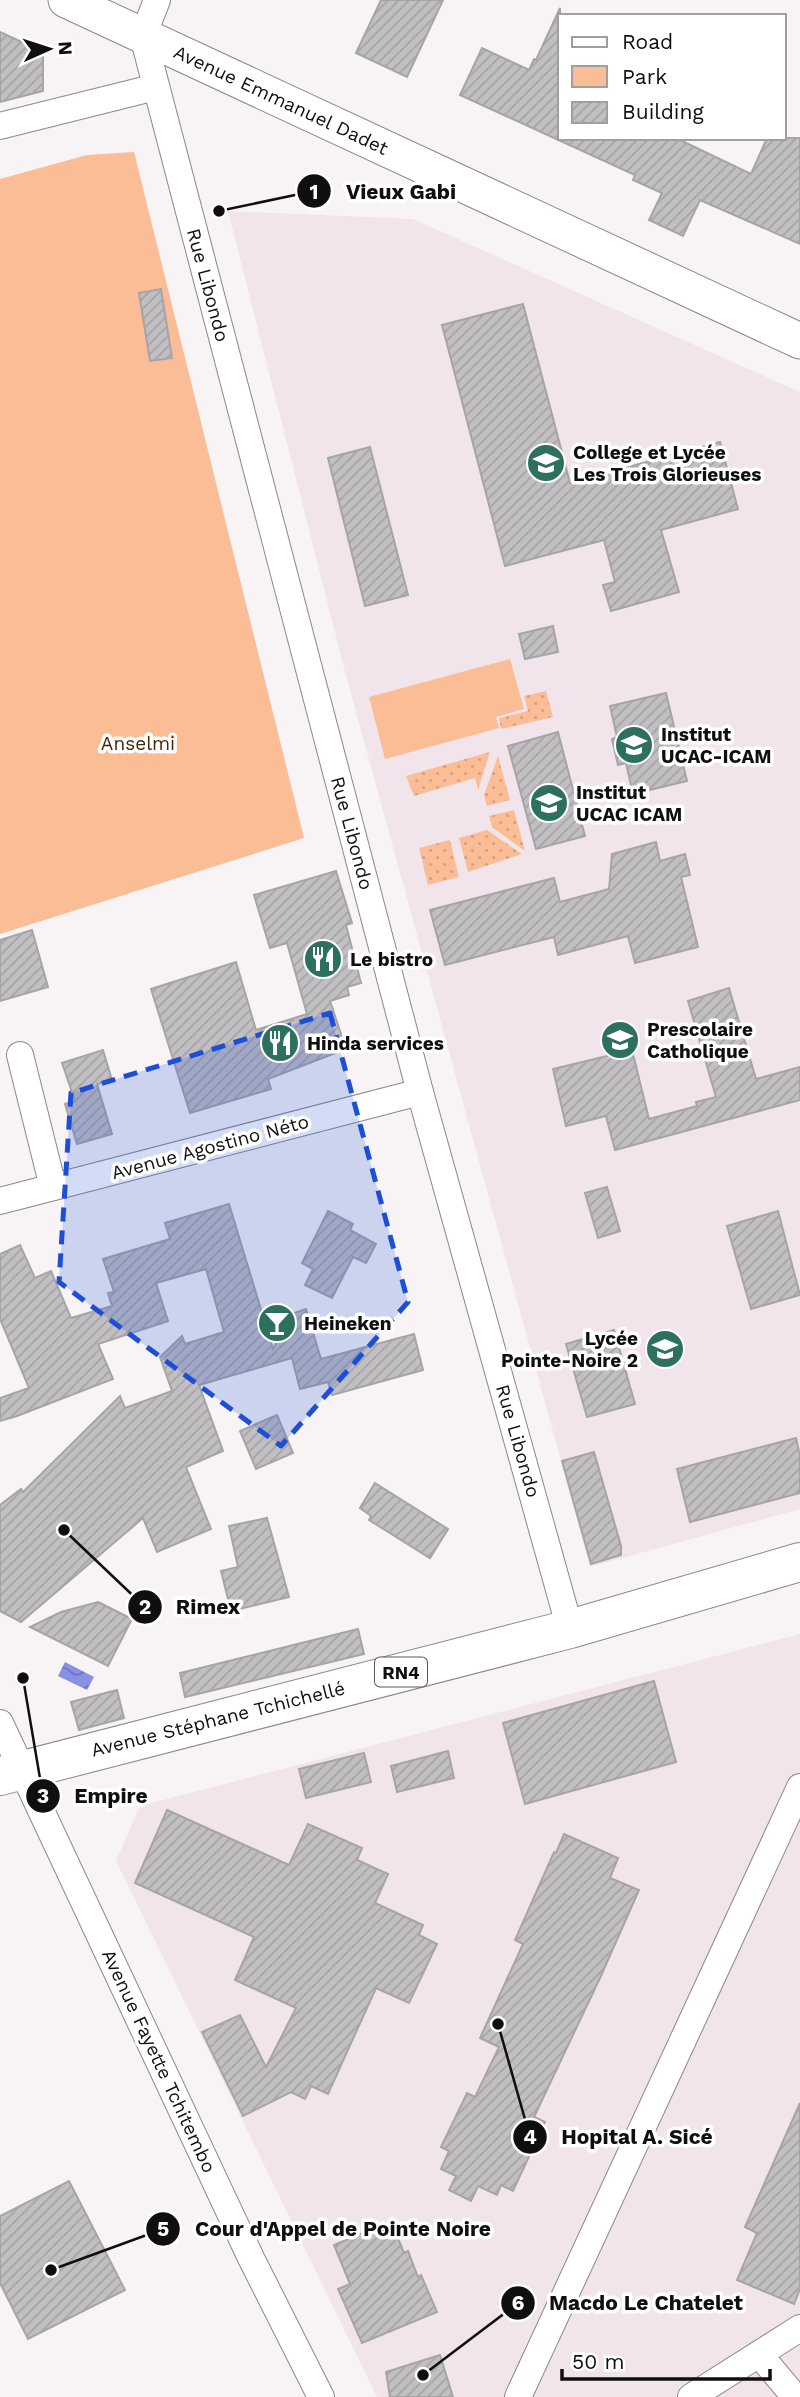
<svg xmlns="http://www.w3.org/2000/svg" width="800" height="2397" viewBox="0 0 800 2397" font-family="'Work Sans',sans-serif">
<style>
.built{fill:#f1e5eb}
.park{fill:#fabd95}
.garden{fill:url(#garden-dots)}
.water{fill:url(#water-waves)}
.building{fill:url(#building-hatch);stroke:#a6a4a7;stroke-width:2}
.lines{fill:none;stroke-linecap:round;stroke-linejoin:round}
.minor-casing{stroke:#8a8788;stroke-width:28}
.major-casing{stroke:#8a8788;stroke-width:37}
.highway-casing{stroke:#8a8788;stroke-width:40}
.minor{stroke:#fff;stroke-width:26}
.major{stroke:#fff;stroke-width:35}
.highway{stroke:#fff;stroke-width:38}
.marked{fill:#1d4ed8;fill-opacity:0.2;stroke:#1d4ed8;stroke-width:5;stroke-dasharray:14 9;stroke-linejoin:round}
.labels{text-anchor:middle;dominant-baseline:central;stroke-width:7;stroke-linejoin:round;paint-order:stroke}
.shield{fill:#fff;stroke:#585757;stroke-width:2}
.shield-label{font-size:18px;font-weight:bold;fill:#100f0f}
.street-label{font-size:19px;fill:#100f0f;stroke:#fff}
.poi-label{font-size:19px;font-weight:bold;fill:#100f0f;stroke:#fff;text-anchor:start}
.park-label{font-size:19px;fill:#46250c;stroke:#fff}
.leader{fill:none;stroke:#100f0f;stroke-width:2.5}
.callout-dot{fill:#100f0f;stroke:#fff;stroke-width:2.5}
.mark-label{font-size:21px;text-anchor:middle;font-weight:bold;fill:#fff}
.callout-label{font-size:21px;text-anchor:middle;font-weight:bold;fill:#100f0f;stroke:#fff;stroke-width:7;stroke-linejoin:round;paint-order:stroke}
</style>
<defs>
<pattern id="garden-dots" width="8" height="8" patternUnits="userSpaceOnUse" patternTransform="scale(1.75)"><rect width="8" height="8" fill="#fabd95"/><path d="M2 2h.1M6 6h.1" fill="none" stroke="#d5a17f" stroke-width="1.8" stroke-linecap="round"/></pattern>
<pattern id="water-waves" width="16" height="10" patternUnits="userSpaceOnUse" patternTransform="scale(1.75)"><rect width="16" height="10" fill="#8891e5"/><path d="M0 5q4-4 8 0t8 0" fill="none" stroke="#6e75b8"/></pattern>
<pattern id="building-hatch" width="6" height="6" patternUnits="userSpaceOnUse" patternTransform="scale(1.75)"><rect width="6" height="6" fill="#c1bfc2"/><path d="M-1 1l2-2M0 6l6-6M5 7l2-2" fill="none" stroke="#a5a3a6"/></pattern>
</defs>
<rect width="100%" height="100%" fill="#f8f4f6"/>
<g class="built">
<path d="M228 211 413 219 800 392V1509L590 1567 345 672Z"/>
<path d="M800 1634V2397H377L116 1861 140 1806Z"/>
</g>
<g class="park">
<path d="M134 152 304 838 0 934V179L87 155Z"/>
<path d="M510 659 524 709 496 717 499 728 385 759 369 697Z"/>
</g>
<g class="garden">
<path d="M546 691 553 717 501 729 499 718 528 711 524 696Z"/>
<path d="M490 752 478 790 475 778 414 796 406 776Z"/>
<path d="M498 756 510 800 487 806 484 795Z"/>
<path d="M514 810 525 851 492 827 489 816Z"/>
<path d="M487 830 522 854 468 872 459 838Z"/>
<path d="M450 840 459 877 428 885 419 848Z"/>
</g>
<path class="water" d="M65 1662 94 1677 87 1690 58 1676Z"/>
<g class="building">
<path d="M381 0H443L407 77 356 53Z"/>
<path d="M560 8V138H676L751 174 767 138H800V244L700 200 683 236 649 220 662 193 633 180 635 175 460 95 482 48 529 70 534 59 536 60Z"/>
<path d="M0 32 43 52V91L0 102Z"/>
<path d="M161 289 172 358 150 361 139 293Z"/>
<path d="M523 304 570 483 720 442 738 509 661 530 679 592 611 611 603 585 615 582 604 540 505 566 442 325Z"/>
<path d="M370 447 408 595 365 606 328 458Z"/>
<path d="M553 626 558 652 525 659 519 634Z"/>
<path d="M666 693 687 781 633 794 626 763 618 765 612 739 617 737 610 706Z"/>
<path d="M558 732 585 836 536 849 508 746Z"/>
<path d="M656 842 660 861 685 854 690 875 681 877 698 947 635 963 628 936 558 955 554 937 445 965 430 910 554 878 560 902 609 889 612 854Z"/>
<path d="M336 871 352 923 346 925 361 983 347 987 349 995 330 1001 346 1049 268 1079 271 1089 190 1113 151 989 236 962 256 1030 307 1014 287 943 270 948 254 895Z"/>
<path d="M32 930 48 987 0 1001V940Z"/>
<path d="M729 988 756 1079 800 1067V1100L615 1150 606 1116 566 1126 553 1069 632 1050 649 1119 697 1106 696 1102 716 1097 688 1001Z"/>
<path d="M103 1050 112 1080 97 1084 112 1134 77 1144 65 1104 75 1101 62 1063Z"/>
<path d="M607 1187 620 1231 598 1238 585 1193Z"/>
<path d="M229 1204 273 1349 291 1314 306 1309 321 1359 414 1334 423 1370 332 1395 328 1382 300 1389 292 1358 199 1385 223 1451 186 1467 211 1529 157 1552 143 1518 21 1622 0 1611V1505L21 1489 23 1492 120 1396 125 1408 172 1391 160 1357 182 1336 185 1344 224 1332 206 1269 156 1283 168 1321 98 1344 113 1379 17 1416 0 1421V1398L29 1388 0 1319V1254L20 1245 35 1278 51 1271 71 1318 112 1306 108 1293 114 1292 103 1259 170 1239 165 1223Z"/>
<path d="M328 1211 353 1224 350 1230 376 1244 366 1263 353 1257 332 1298 305 1285 313 1269 302 1263Z"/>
<path d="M778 1211 800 1295 751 1309 727 1226Z"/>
<path d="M614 1330 635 1404 587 1417 566 1344Z"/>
<path d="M277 1415 293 1453 256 1469 240 1431Z"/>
<path d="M796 1438 800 1456V1493L690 1522 677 1469Z"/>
<path d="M594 1452 621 1546V1555L591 1564 562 1461Z"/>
<path d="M375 1483 448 1529 430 1558 369 1520 371 1516 360 1508Z"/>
<path d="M267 1518 289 1597 231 1611 221 1571 238 1567 229 1526Z"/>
<path d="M98 1602 132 1619 108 1666 30 1627 61 1612Z"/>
<path d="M358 1629 364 1654 185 1697 180 1673Z"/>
<path d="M654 1681 676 1762 525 1804 503 1723Z"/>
<path d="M117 1690 124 1718 79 1730 71 1702Z"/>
<path d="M448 1751 454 1778 397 1792 391 1766Z"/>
<path d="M364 1753 371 1782 306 1798 299 1769Z"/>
<path d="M167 1810 289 1865 308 1824 362 1848 357 1860 388 1874 375 1903 423 1925 419 1935 437 1944 409 2003 376 1988 328 2094 311 2086 305 2099 291 2092 243 2116 202 2032 240 2015 266 2067 296 2008 235 1980 254 1937 135 1883Z"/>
<path d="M564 1834 618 1858 610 1878 639 1890 600 1978 534 2117 545 2122 513 2191 501 2185 497 2195 478 2186 471 2201 449 2190 456 2176 441 2169 449 2151 441 2147 467 2093 475 2097 499 2047 480 2038 523 1944 515 1940 554 1852 556 1853Z"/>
<path d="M800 2103V2289L794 2304 737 2280 757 2233 745 2227Z"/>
<path d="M69 2181 125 2290 28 2339 0 2283V2216Z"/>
<path d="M391 2221 404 2253 408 2251 418 2277 421 2275 437 2312 362 2343 338 2289 350 2284 334 2245Z"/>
<path d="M440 2355 453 2397H390L386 2372Z"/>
</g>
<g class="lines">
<defs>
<g id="minor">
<path d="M157 0 143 36 420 1092 570 1629"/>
<path d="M0 126 156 87"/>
<path d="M20 1055 53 1187"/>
<path d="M0 1201 420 1092"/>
<path d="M0 1723 251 2258 321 2397"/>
<path d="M759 2354 795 2397"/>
<path d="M518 2397 800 1787"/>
<path d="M691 2397 800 2328"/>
</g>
<path id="major" d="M66 0 800 341"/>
<path id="highway" d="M0 1776 570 1629 800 1562"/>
</defs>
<use href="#minor" class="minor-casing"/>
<use href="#major" class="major-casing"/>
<use href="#highway" class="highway-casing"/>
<use href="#minor" class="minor"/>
<use href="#major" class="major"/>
<use href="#highway" class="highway"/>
</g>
<path class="marked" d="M330 1013 408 1302 281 1446 59 1282 71 1093Z"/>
<defs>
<symbol id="school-disc" viewBox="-11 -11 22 22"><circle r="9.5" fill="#2e7060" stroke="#fff"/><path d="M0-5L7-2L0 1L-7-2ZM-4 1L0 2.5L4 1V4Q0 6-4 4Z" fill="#fff"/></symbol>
<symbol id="restaurant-disc" viewBox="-11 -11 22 22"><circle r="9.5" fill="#2e7060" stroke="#fff"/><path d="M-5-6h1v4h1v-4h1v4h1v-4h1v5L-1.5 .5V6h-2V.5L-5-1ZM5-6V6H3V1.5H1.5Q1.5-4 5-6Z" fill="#fff"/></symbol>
<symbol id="bar-disc" viewBox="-11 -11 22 22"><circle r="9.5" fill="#2e7060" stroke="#fff"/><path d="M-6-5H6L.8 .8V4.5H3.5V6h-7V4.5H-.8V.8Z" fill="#fff"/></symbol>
</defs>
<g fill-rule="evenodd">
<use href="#school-disc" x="524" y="441" width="44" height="44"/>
<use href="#school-disc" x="612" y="723" width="44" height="44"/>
<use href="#school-disc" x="527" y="781" width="44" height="44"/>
<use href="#restaurant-disc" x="301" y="937" width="44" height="44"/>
<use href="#school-disc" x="598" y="1018" width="44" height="44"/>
<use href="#restaurant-disc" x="258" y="1021" width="44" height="44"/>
<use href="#bar-disc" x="255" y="1301" width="44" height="44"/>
<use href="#school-disc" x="643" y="1327" width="44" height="44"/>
</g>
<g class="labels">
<rect class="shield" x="375" y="1657.5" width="52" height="29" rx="5"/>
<g class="shield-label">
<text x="401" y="1672">RN4</text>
</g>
<g class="street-label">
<text transform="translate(281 100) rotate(25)">Avenue Emmanuel Dadet</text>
<text transform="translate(208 285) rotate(75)">Rue Libondo</text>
<text transform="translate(352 833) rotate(75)">Rue Libondo</text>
<text transform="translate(210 1147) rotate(-15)">Avenue Agostino Néto</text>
<text transform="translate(518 1441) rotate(74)">Rue Libondo</text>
<text transform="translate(218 1719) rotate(-14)">Avenue Stéphane Tchichellé</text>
<text transform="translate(159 2061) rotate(65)">Avenue Fayette Tchitembo</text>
</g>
<g class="poi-label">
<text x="573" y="452">College et Lycée<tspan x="573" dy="22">Les Trois Glorieuses</tspan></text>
<text x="661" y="734">Institut<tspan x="661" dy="22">UCAC-ICAM</tspan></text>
<text x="576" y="792">Institut<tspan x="576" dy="22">UCAC ICAM</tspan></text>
<text x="350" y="959">Le bistro</text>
<text x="647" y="1029">Prescolaire<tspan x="647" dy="22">Catholique</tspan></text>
<text x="307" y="1043">Hinda services</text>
<text x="304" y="1323">Heineken</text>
<text x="638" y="1338" text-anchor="end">Lycée<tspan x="638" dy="22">Pointe-Noire 2</tspan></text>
</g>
<g class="park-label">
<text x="138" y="743">Anselmi</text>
</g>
</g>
<path class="leader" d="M219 211L314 191M64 1530L145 1607M23 1678L43 1796M498 2024L530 2137M51 2270L163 2229M423 2375L518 2303"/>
<g class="callout-dot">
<circle cx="219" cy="211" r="7"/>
<circle cx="64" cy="1530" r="7"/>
<circle cx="23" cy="1678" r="7"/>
<circle cx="498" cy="2024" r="7"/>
<circle cx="51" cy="2270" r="7"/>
<circle cx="423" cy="2375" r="7"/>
<circle cx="314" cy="191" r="18"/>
<circle cx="145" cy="1607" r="18"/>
<circle cx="43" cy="1796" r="18"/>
<circle cx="530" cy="2137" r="18"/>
<circle cx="163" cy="2229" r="18"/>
<circle cx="518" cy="2303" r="18"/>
</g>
<g class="mark-label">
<text x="314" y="199">1</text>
<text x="145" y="1614">2</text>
<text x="43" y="1803">3</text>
<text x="530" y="2144">4</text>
<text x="163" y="2236">5</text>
<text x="518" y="2310">6</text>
</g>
<g class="callout-label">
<text x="401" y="199">Vieux Gabi</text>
<text x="208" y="1614">Rimex</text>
<text x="111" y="1803">Empire</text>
<text x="637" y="2144">Hopital A. Sicé</text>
<text x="343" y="2236">Cour d'Appel de Pointe Noire</text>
<text x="646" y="2310">Macdo Le Chatelet</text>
</g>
<rect x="558" y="14" width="228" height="126" fill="#ffffff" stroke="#9f9f9f" stroke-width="2"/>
<rect x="572" y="37" width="35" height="10" fill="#ffffff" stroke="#9f9f9f" stroke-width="2"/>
<text x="622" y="49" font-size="21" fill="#100f0f">Road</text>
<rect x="572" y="66" width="35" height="21" fill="#fabd95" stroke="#9f9f9f" stroke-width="2"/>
<text x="622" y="84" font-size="21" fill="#100f0f">Park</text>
<rect x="572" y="102" width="35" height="21" fill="url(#building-hatch)" stroke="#9f9f9f" stroke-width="2"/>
<text x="622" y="119" font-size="21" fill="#100f0f">Building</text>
<g transform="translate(49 49) rotate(87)" stroke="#ffffff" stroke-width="5" paint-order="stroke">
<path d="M0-5L12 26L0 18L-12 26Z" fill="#100f0f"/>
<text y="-10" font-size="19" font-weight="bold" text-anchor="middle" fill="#100f0f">N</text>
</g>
<path d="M562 2369v10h208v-10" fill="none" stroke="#100f0f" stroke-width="3.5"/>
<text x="572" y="2369" font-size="21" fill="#100f0f" stroke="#ffffff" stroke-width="5" paint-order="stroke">50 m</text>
</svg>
